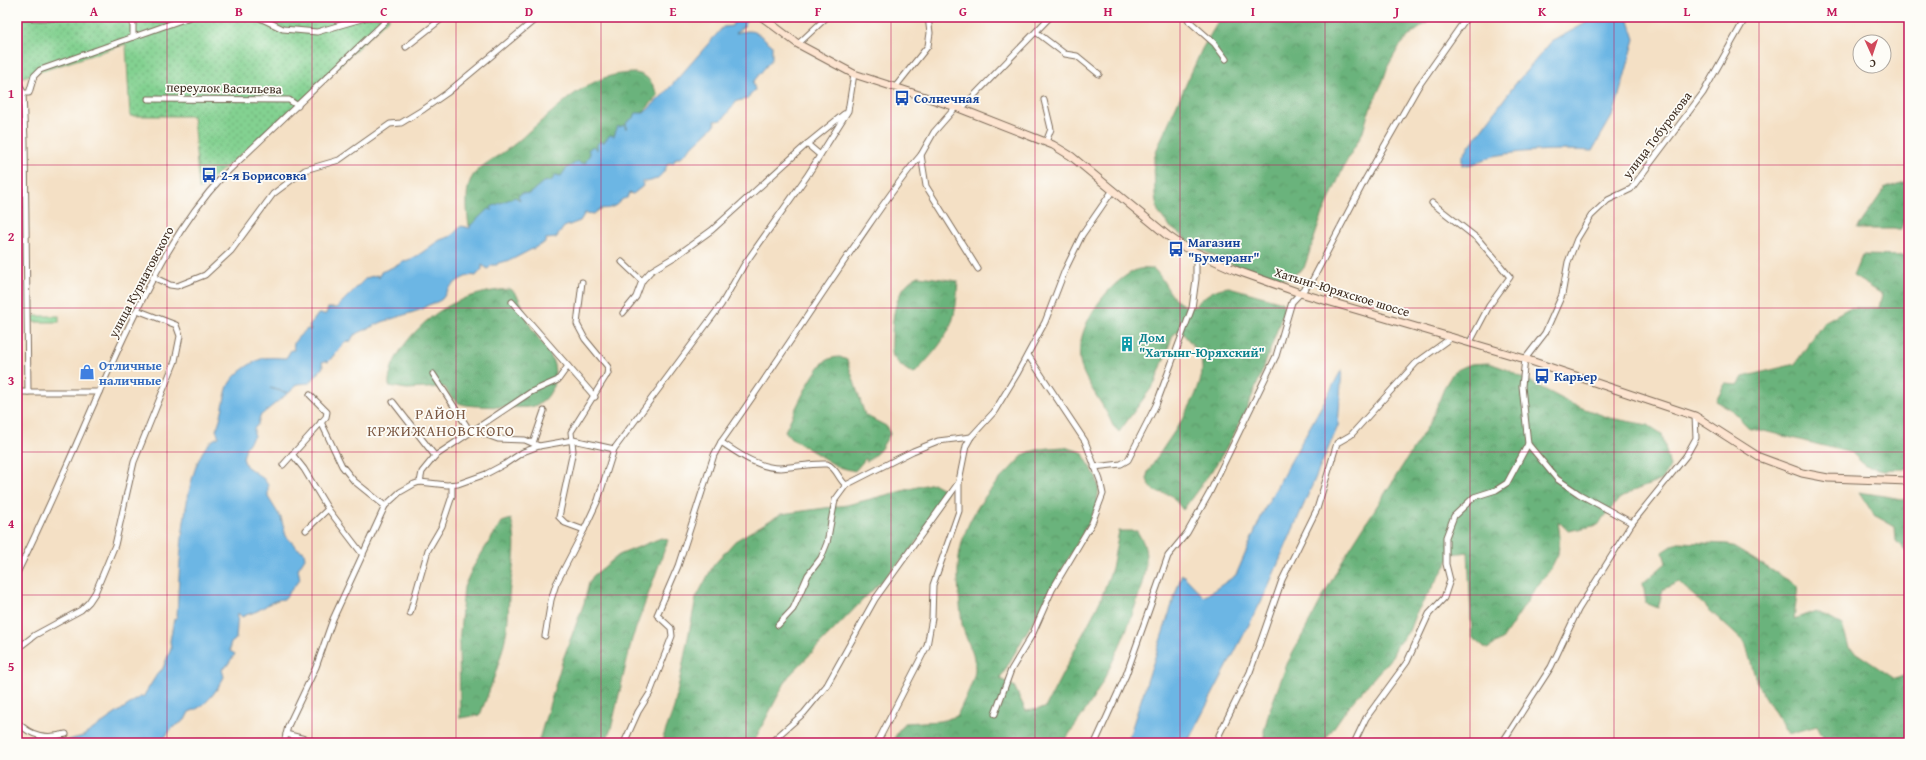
<svg xmlns="http://www.w3.org/2000/svg" width="1926" height="760" viewBox="0 0 1926 760" font-family="'Gentium Book Plus',serif">
<style>
.grass{fill:url(#grass-dots);stroke:#5f7e58}
.forest{fill:url(#forest-crowns);stroke:#526e4c}
.park{fill:#83d191;stroke:#5f7e58}
.water{fill:#6cb6e4;stroke:#547081}
.lines{fill:none;stroke-linecap:round;stroke-linejoin:round}
.street-casing{stroke:#7c6a58;stroke-width:7}
.secondary-casing{stroke:#7c6a58;stroke-width:9}
.street{stroke:#fff;stroke-width:5}
.secondary{stroke:#fde4d0;stroke-width:7}
.grid{fill:none;stroke:#c2185b;stroke-width:1;stroke-opacity:0.55}
.labels{text-anchor:middle;dominant-baseline:central;stroke-width:3.5;stroke-linejoin:round;paint-order:stroke}
.street-label{font-size:13px;fill:#3b2a1e;stroke:#fdfcf7}
.transit-label{font-size:13px;font-weight:bold;fill:#164399;stroke:#fdfcf7;text-anchor:start}
.culture-label{font-size:13px;font-weight:bold;fill:#0d838f;stroke:#fdfcf7;text-anchor:start}
.shop-label{font-size:13px;font-weight:bold;fill:#366cbe;stroke:#fdfcf7;text-anchor:start}
.quarter-label{font-size:15px;letter-spacing:1px;fill:#7c5842;stroke:#fdfcf7}
.neatline{fill:none;stroke:#c2185b;stroke-width:1.5}
.grid-label{font-size:13px;text-anchor:middle;font-weight:bold;fill:#c2185b}
</style>
<defs>
<pattern id="grass-dots" width="8" height="8" patternUnits="userSpaceOnUse"><rect width="8" height="8" fill="#83d191"/><path d="M2 2h.1M6 6h.1" fill="none" stroke="#6caa76" stroke-width="1.8" stroke-linecap="round"/></pattern>
<pattern id="forest-crowns" width="20" height="18" patternUnits="userSpaceOnUse"><rect width="20" height="18" fill="#6ab37b"/><path d="M2 6a3 3 0 1 1 6 0M12 15a3 3 0 1 1 6 0" fill="none" stroke="#589264"/></pattern>
</defs>
<rect width="100%" height="100%" fill="#fdfcf7"/>
<filter id="ink" filterUnits="userSpaceOnUse"><feTurbulence type="fractalNoise" baseFrequency=".025" numOctaves="2"/><feDisplacementMap in="SourceGraphic" scale="8" xChannelSelector="R" yChannelSelector="G"/><feConvolveMatrix kernelMatrix="1 2 1 2 8 2 1 2 1" color-interpolation-filters="sRGB"/></filter>
<filter id="wash" filterUnits="userSpaceOnUse"><feTurbulence type="fractalNoise" baseFrequency=".012" numOctaves="4" result="noise"/><feDisplacementMap in="SourceGraphic" scale="16" xChannelSelector="R" yChannelSelector="G"/><feGaussianBlur stdDeviation="0.9" result="paint"/><feColorMatrix in="noise" values="0 0 0 0 0 0 0 0 0 0 0 0 0 0 0 0 0 1.4 0 .05"/><feComposite in="paint" operator="in"/></filter>
<g filter="url(#wash)">
<rect width="100%" height="100%" fill="#f4e0c5"/>
<path class="grass" d="M17 17H390L296 107 199 190 193 116H130L126 44 17 79Z"/>
<g class="forest">
<path d="M1221 17H1435L1410 35 1399 47 1388 66 1383 81 1368 114 1363 132 1344 166 1320 221 1304 268 1289 278H1270L1251 273 1199 249 1169 226 1158 212 1155 196 1154 159 1159 144 1202 49Z"/>
<path d="M635 73C649 75 652 83 658 95L614 147 469 226C467 213 465 194 470 181 476 167 493 160 505 151 513 146 521 139 528 132 548 117 569 94 591 84 605 76 619 73 635 73Z"/>
<path d="M1905 182H1909V206L1901 229H1857L1885 188Z"/>
<path d="M1862 255 1909 256V468L1884 470 1865 466 1852 453 1748 427 1729 408 1716 401 1725 384 1738 385 1743 377 1795 364 1824 322 1849 308H1879L1882 294 1853 276Z"/>
<path d="M1154 269C1168 283 1171 307 1194 307 1204 296 1214 288 1229 287L1282 302 1284 309C1268 358 1251 406 1225 450 1213 471 1197 490 1183 510L1171 495 1154 491C1150 486 1146 481 1147 475 1148 470 1153 465 1155 461 1169 437 1212 386 1200 357 1196 347 1186 338 1180 330L1173 335 1155 383 1119 432 1113 426C1105 405 1087 386 1081 366 1072 332 1105 284 1136 270 1140 268 1148 269 1154 269Z"/>
<path d="M919 276 958 281C957 292 957 304 954 315 949 338 929 358 914 374 906 370 898 364 893 356 891 352 892 345 892 341 892 318 895 285 919 276Z"/>
<path d="M511 289C523 298 524 316 532 329 539 340 551 352 554 365 558 383 549 405 529 407 519 408 508 407 498 407 489 406 467 407 459 403 452 399 448 394 445 387L407 389 389 386C387 357 420 323 443 309 462 297 488 290 511 289Z"/>
<path d="M840 357 847 360 865 415 886 426 890 434 880 450 867 462 866 458 855 471 838 467 791 438 785 431C794 413 811 373 825 361 830 358 835 357 840 357Z"/>
<path d="M1489 363 1506 369 1574 405 1610 418 1648 425 1662 434 1670 467 1662 480 1633 491 1619 499 1598 525 1568 531 1558 521 1560 537 1558 554 1550 570 1538 585 1502 640 1487 649 1472 637 1468 552 1453 554 1415 615 1409 631 1398 644 1391 658 1348 707 1323 743H1265L1264 731 1269 712 1287 664 1342 561 1431 421 1445 386 1454 371 1471 364Z"/>
<path d="M1064 447 1082 452C1099 483 1104 482 1092 517L1000 679 1014 686 1026 711 1045 708 1100 601 1112 568 1119 531H1137C1140 537 1144 542 1145 548 1153 580 1109 674 1091 702 1082 716 1072 730 1063 743H891L904 723 941 721 957 716C962 704 974 683 975 670 976 653 965 640 962 624 960 603 956 578 959 557 964 521 985 493 1010 469 1015 464 1020 458 1025 454 1037 448 1051 448 1064 447Z"/>
<path d="M933 483 947 491 921 537 900 562 788 677 753 743H661L674 708 696 598 713 566 735 541 781 514 847 505Z"/>
<path d="M1859 492 1909 500V555L1896 541 1895 527 1874 515Z"/>
<path d="M511 519C518 541 514 564 510 586 508 600 509 615 507 629 502 658 491 687 480 715L460 718 459 643 464 587 472 569 490 540 502 522Z"/>
<path d="M661 538 668 540 632 639 611 729 605 743H538L563 659 584 603 589 583 593 576 619 555Z"/>
<path d="M1678 542 1728 544 1798 586 1794 619 1816 611 1842 625 1849 648 1895 679 1909 674V743H1826L1817 726 1788 734 1757 683 1745 643 1679 582 1663 589 1658 608 1646 603 1643 583 1666 563 1663 552Z"/>
</g>
<rect class="park" x="33" y="316" width="26" height="6"/>
<g class="water">
<path d="M736 17H744L746 19 745 25 736 33C755 28 757 33 772 45V59L753 82 755 90 747 99 737 101 722 120 714 121 715 125 680 158H676L673 163H668C663 176 656 182 642 182L643 186 633 194 629 193 627 198C619 199 619 205 612 207 604 211 603 205 594 214L585 213 580 221 564 227 556 238 546 239V242L511 260 498 263 497 265H492L488 269 482 265V269L476 276C468 273 455 282 449 288 446 291 445 296 442 299 436 304 428 303 423 309L382 322 354 335 350 342 346 341 328 362 325 361 322 362 323 367 310 383 297 384 289 393 270 388 288 393 260 416 258 424 254 429V436L246 447 243 458 246 466 264 479 268 485V497L281 518 286 536 297 548 304 552 305 558 298 569 300 579 284 599C272 600 267 606 257 611 253 613 247 614 242 617L238 613 236 639 230 644V651L235 654 226 667 222 669 224 677C216 692 206 707 189 712L185 720 171 729 167 735 157 743H58L83 736 140 697H143L159 671 162 670 171 649 170 641 174 619 177 617C179 581 181 448 219 437L216 430C222 417 223 403 227 389 231 375 251 362 264 358 271 357 279 358 286 358L291 350H294C291 341 301 335 307 329L311 330 309 327 318 314H326L328 308H336L366 278 377 275 379 278 381 272 400 264 402 261C415 261 429 246 440 240 444 238 449 238 452 235 455 233 458 229 461 226L470 228V226L488 209 492 210 491 207 515 197 520 200 518 196 522 193 529 194 543 182 551 181 556 175 561 176 566 169 578 161 580 163H585L590 154 588 150 593 146 597 150V144L601 141 603 143 610 135 614 136 618 126 619 127 625 125V128H627L626 123 634 117 636 113H644L664 94 723 27 732 26Z"/>
<path d="M1605 17H1622L1629 21 1635 39 1614 113 1592 151C1559 149 1527 150 1494 156 1483 159 1474 166 1462 165V156L1516 83 1551 42 1595 18Z"/>
<path d="M1342 369 1338 426 1264 596 1187 743H1127L1182 574 1204 597 1236 575 1265 508Z"/>
</g>
</g>
<g filter="url(#ink)">
<g class="lines">
<defs>
<g id="street">
<path d="M133 17V37"/>
<path d="M258 17 283 29 317 32 368 17"/>
<path d="M1187 17 1189 21 1214 43 1226 59"/>
<path d="M17 18H184"/>
<path d="M1036 32 1065 54 1077 56 1099 74"/>
<path d="M798 44 827 17"/>
<path d="M406 47 444 17"/>
<path d="M17 78 23 93 25 141 28 392"/>
<path d="M896 86 928 46 930 33 928 17"/>
<path d="M23 93H29L34 76 40 70 190 17"/>
<path d="M148 99 289 100 298 106"/>
<path d="M1044 100 1051 129 1046 142"/>
<path d="M956 107 934 132 921 155 926 186 978 269"/>
<path d="M961 109 1050 17"/>
<path d="M807 144 820 155"/>
<path d="M1432 203 1478 239 1510 277 1489 306 1470 342"/>
<path d="M622 262 642 281"/>
<path d="M153 277 170 285 177 286 205 275 231 251 273 194 305 170 339 160 390 124 401 123 424 109 447 93 538 17"/>
<path d="M582 282 577 324 585 339 608 367 607 375"/>
<path d="M512 302 595 397"/>
<path d="M623 313 636 297 642 281 651 271 676 256 712 230 807 144 844 114"/>
<path d="M433 374 468 428 498 439 525 440 539 446"/>
<path d="M17 392H99"/>
<path d="M393 402 435 456"/>
<path d="M321 422 342 466 354 481 385 506"/>
<path d="M721 442C739 454 758 468 780 468 796 467 812 463 827 464 837 468 838 479 846 485L913 451 938 441 971 437"/>
<path d="M533 443 544 411"/>
<path d="M292 454 304 469 328 509 363 555"/>
<path d="M283 465 326 417 327 412 310 395"/>
<path d="M1094 467 1121 464 1128 460 1156 405 1192 308 1196 279V253"/>
<path d="M420 482 422 472 435 456 531 392 558 380 568 366"/>
<path d="M1632 523 1579 494 1557 479 1528 444 1522 386 1525 359 1545 333 1562 295 1568 262 1577 239 1591 216 1608 200 1631 189 1703 93 1746 17"/>
<path d="M306 530 328 509"/>
<path d="M584 530 565 523 559 517 573 451 571 432 608 373"/>
<path d="M17 573C55 497 87 417 123 339 151 280 179 223 224 175L390 17"/>
<path d="M410 613 428 550 442 526 452 496V485"/>
<path d="M778 625 793 609 808 575 821 558 827 543 835 500 846 485"/>
<path d="M545 636 551 600 556 584 584 530 598 500 614 449 721 305 744 265 807 176 848 111 854 74"/>
<path d="M17 649 35 635 81 610 89 602 95 593 115 545 134 462 175 361 180 336 176 325 137 310"/>
<path d="M995 714 1011 670 1033 633 1052 590 1092 523 1103 494 1100 480 1085 441 1028 355"/>
<path d="M17 722C32 737 46 739 66 734"/>
<path d="M286 734 320 743"/>
<path d="M1219 735 1250 672 1282 580 1317 509 1337 443 1351 435 1416 363 1452 337"/>
<path d="M284 743 288 726 316 667 333 619 385 506 400 492 414 484 420 482 447 485 458 484 486 474 505 464 523 452 539 446 573 440 614 449"/>
<path d="M624 743 638 712 650 693 672 636 671 628 657 615 678 566 714 455 721 442C766 379 808 314 851 251 874 218 895 185 921 155"/>
<path d="M770 743 804 713 827 685 875 599 959 482"/>
<path d="M877 743 927 646 932 618 933 585 959 511V481L966 446 971 437 994 412 1017 374 1045 322 1065 270 1082 235 1113 190"/>
<path d="M1095 743 1126 675 1168 556 1187 533 1209 494 1276 356 1292 302 1312 281 1366 178 1418 87 1467 17"/>
<path d="M1354 743 1366 718 1407 662 1429 614 1444 598 1450 580 1446 564V537L1454 516 1474 497 1496 490 1507 483 1528 444"/>
<path d="M1502 743 1551 667 1578 610 1632 523 1686 456 1696 438 1695 416"/>
</g>
<path id="secondary" d="M762 17 798 44 854 74 956 107 1053 145 1071 156 1168 236 1184 247 1235 270 1300 293 1525 359 1695 416 1759 457 1802 473 1828 478 1909 481"/>
</defs>
<use href="#street" class="street-casing"/>
<use href="#secondary" class="secondary-casing"/>
<use href="#street" class="street"/>
<use href="#secondary" class="secondary"/>
</g>
</g>
<path class="grid" d="M167 17V743M312 17V743M456 17V743M601 17V743M746 17V743M891 17V743M1035 17V743M1180 17V743M1325 17V743M1470 17V743M1614 17V743M1759 17V743M17 165H1909M17 308H1909M17 452H1909M17 595H1909"/>
<defs>
<symbol id="bus-bare" viewBox="-9 -9 18 18"><path d="M-5-6H5V4H4V6H2V4H-2V6H-4V4H-5ZM-3.5-4V0h7V-4ZM-3.5 1.2v1.5H-2V1.2ZM2 1.2v1.5H3.5V1.2Z" fill="#1a4fb4" stroke="#fdfcf7" stroke-width="2.5" paint-order="stroke"/></symbol>
<symbol id="building-bare" viewBox="-9 -9 18 18"><path d="M-4-6H4V6H1V3H-1V6H-4ZM-2.5-4.3h1.7v1.8h-1.7ZM.8-4.3h1.7v1.8H.8ZM-2.5-1h1.7V.8h-1.7ZM.8-1h1.7V.8H.8Z" fill="#0f9aa8" stroke="#fdfcf7" stroke-width="2.5" paint-order="stroke"/></symbol>
<symbol id="shop-bare" viewBox="-9 -9 18 18"><path d="M-5-2.5h2.3a2.7 3.5 0 0 1 5.4 0H5L5.5 6h-11ZM-1.5-2.5h3a1.5 2.3 0 0 0-3 0Z" fill="#3f7fe0" stroke="#fdfcf7" stroke-width="2.5" paint-order="stroke"/></symbol>
</defs>
<g fill-rule="evenodd">
<use href="#bus-bare" x="891" y="87" width="22" height="22"/>
<use href="#bus-bare" x="198" y="164" width="22" height="22"/>
<use href="#bus-bare" x="1165" y="238" width="22" height="22"/>
<use href="#building-bare" x="1116" y="333" width="22" height="22"/>
<use href="#shop-bare" x="76" y="361" width="22" height="22"/>
<use href="#bus-bare" x="1531" y="365" width="22" height="22"/>
</g>
<g class="labels">
<g class="street-label">
<text transform="translate(224 88) rotate(1)">переулок Васильева</text>
<text transform="translate(1657 135) rotate(-53)">улица Тобурокова</text>
<text transform="translate(141 282) rotate(-62)">улица Курнатовского</text>
<text transform="translate(1342 292) rotate(17)">Хатынг-Юряхское шоссе</text>
</g>
<g class="transit-label">
<text x="914" y="98">Солнечная</text>
<text x="221" y="175">2-я Борисовка</text>
<text x="1188" y="242">Магазин<tspan x="1188" dy="15">"Бумеранг"</tspan></text>
<text x="1554" y="376">Карьер</text>
</g>
<g class="culture-label">
<text x="1139" y="337">Дом<tspan x="1139" dy="15">"Хатынг-Юряхский"</tspan></text>
</g>
<g class="shop-label">
<text x="99" y="365">Отличные<tspan x="99" dy="15">наличные</tspan></text>
</g>
<g class="quarter-label">
<text x="441" y="413">РАЙОН<tspan x="441" dy="17">КРЖИЖАНОВСКОГО</tspan></text>
</g>
</g>
<rect width="1926" height="760" fill="none" stroke="#fdfcf7" stroke-width="44"/>
<g transform="translate(1872 54) rotate(177)"><circle r="19" fill="#fdfcf7" stroke="#afa8a0"/>
<path d="M0-3L7 15L0 10L-7 15Z" fill="#d1495b"/>
<text y="-6" font-size="11" font-weight="bold" text-anchor="middle" fill="#3b2a1e">С</text>
</g>
<rect x="22" y="22" width="1882" height="716" class="neatline"/>
<g class="grid-label">
<text x="94" y="16">A</text>
<text x="239" y="16">B</text>
<text x="384" y="16">C</text>
<text x="529" y="16">D</text>
<text x="673" y="16">E</text>
<text x="818" y="16">F</text>
<text x="963" y="16">G</text>
<text x="1108" y="16">H</text>
<text x="1253" y="16">I</text>
<text x="1397" y="16">J</text>
<text x="1542" y="16">K</text>
<text x="1687" y="16">L</text>
<text x="1832" y="16">M</text>
<text x="11" y="98">1</text>
<text x="11" y="241">2</text>
<text x="11" y="385">3</text>
<text x="11" y="528">4</text>
<text x="11" y="671">5</text>
</g>
</svg>
